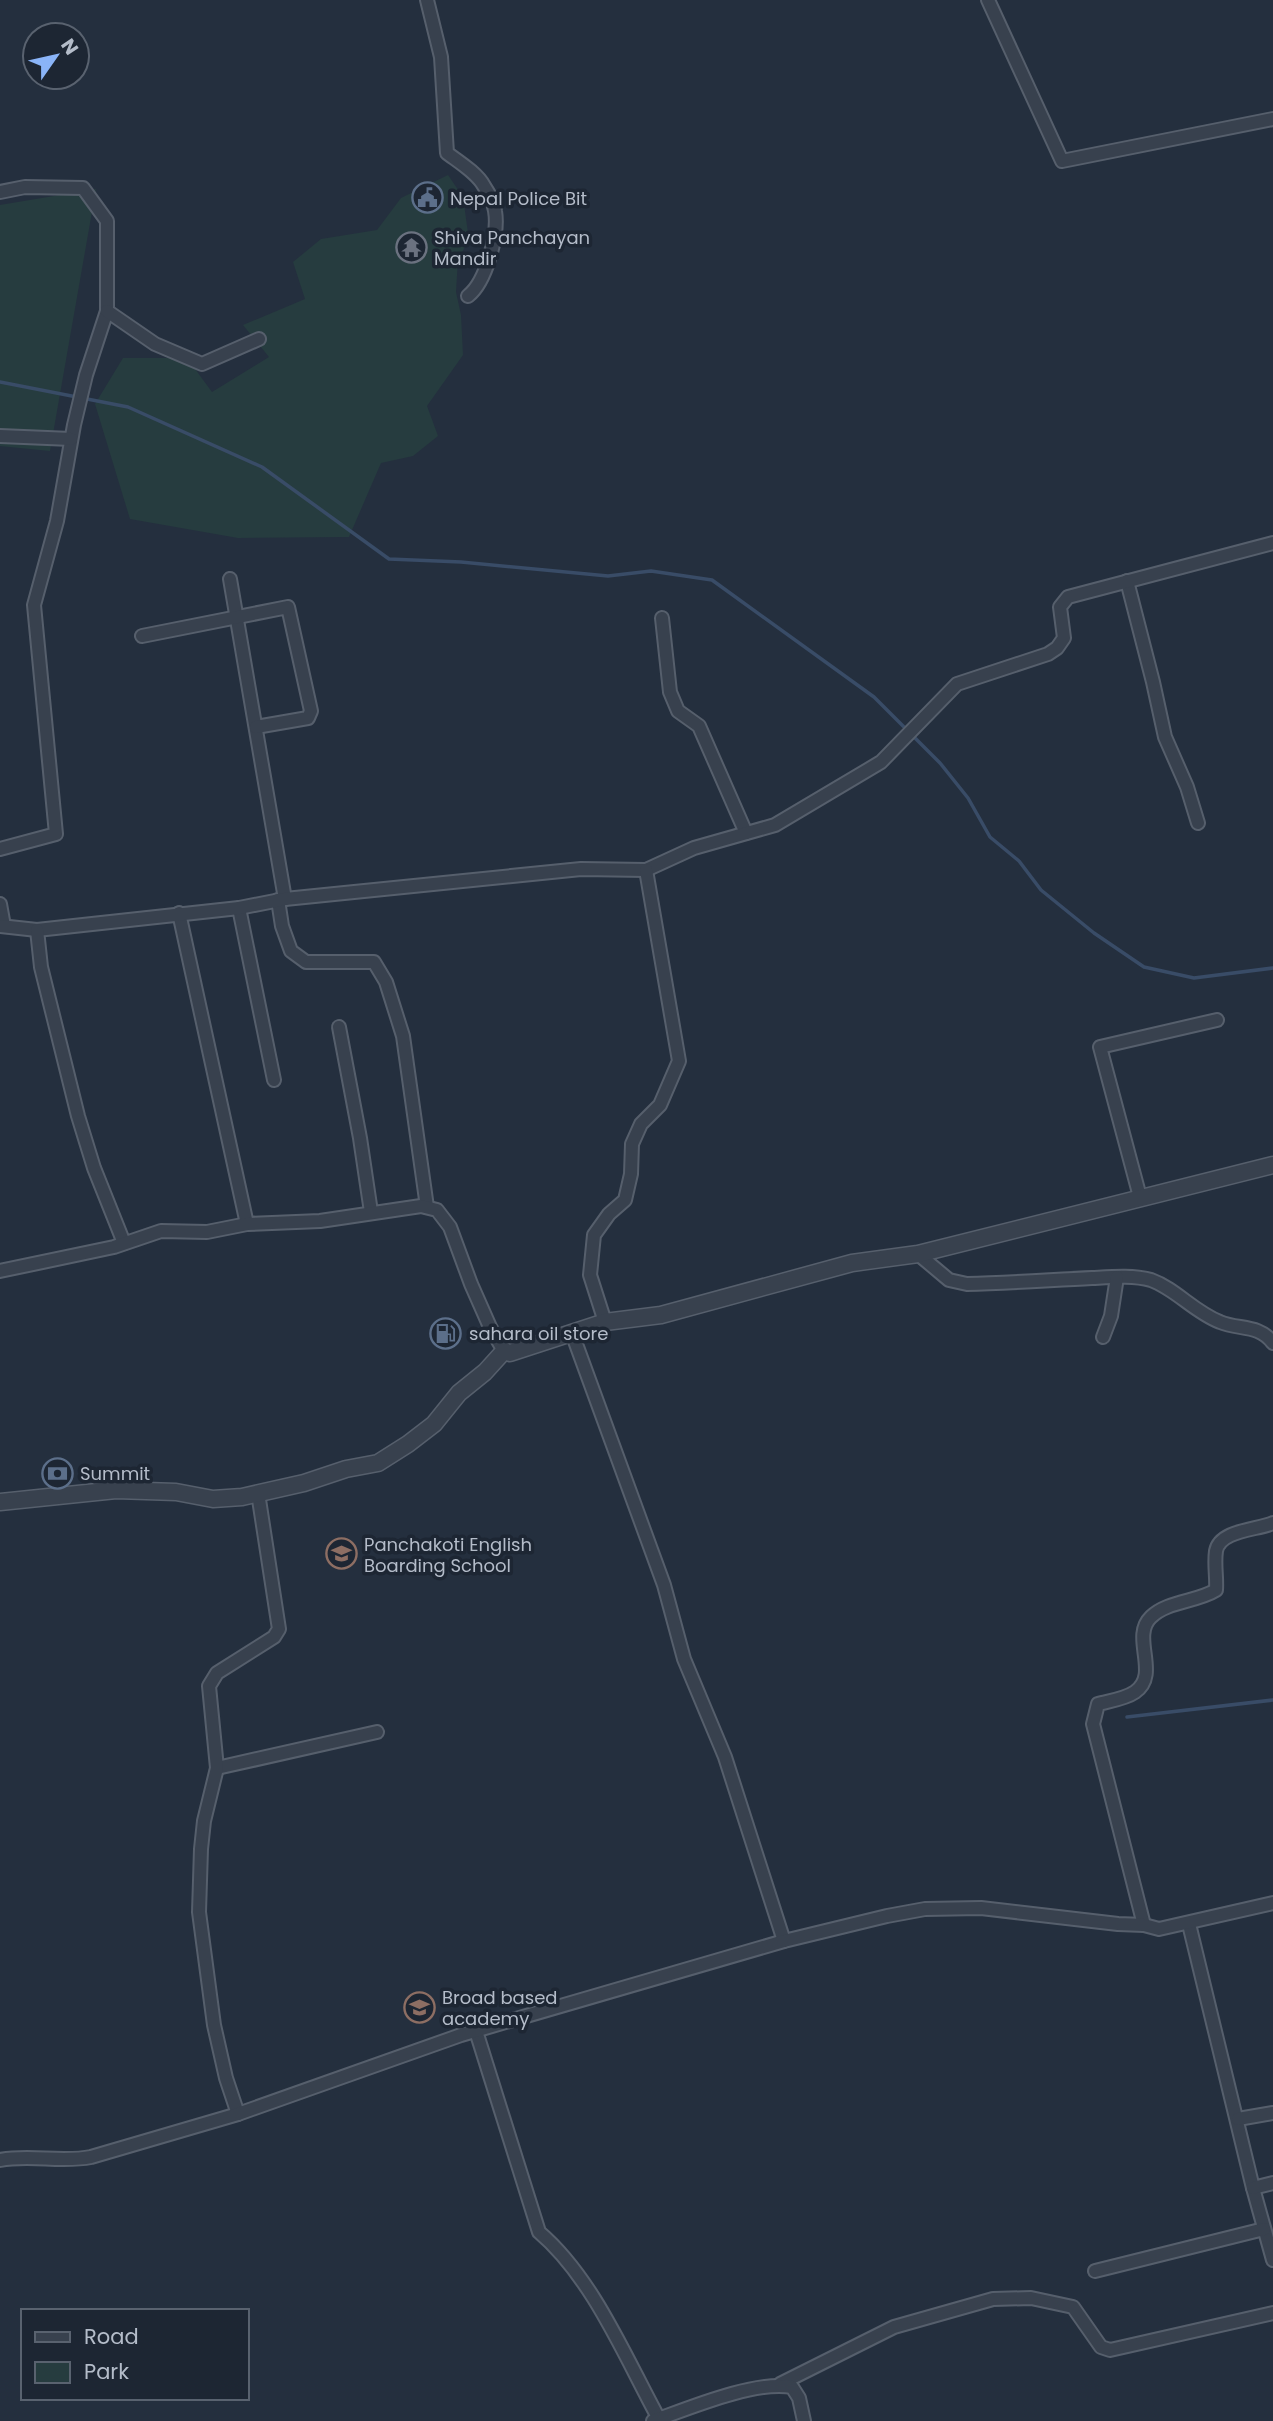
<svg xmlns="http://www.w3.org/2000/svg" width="1273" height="2421" viewBox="0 0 1273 2421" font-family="Poppins,sans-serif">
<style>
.green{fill:#263c3f}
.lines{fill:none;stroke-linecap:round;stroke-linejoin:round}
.stream{stroke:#394c67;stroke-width:3.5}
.minor-casing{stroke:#565f6c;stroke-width:16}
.tertiary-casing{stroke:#565f6c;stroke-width:19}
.minor{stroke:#38414e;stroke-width:12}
.tertiary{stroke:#38414e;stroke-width:16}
.labels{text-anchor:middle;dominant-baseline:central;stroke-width:7;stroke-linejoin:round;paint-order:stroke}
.poi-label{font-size:18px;fill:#b4bcc9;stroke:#1d2633;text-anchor:start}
</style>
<rect width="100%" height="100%" fill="#242f3e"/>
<g class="green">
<path d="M448 175 463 197 469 240 458 259 456 292 461 315 463 355 427 406 438 436 413 456 381 463 349 537 238 538 130 519 95 404 123 358H187L212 392 269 357 243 325 305 299 293 262 321 239 377 230 401 198Z"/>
<path d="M96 189 50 451 0 446V205Z"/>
</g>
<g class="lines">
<g class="stream">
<path d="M0 382 128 407 262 467 389 559 461 562 608 576 651 571 712 580 874 697 940 763 968 798 990 837 1019 861 1041 890 1094 933 1144 967 1194 978 1273 968"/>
<path d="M1127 1717 1273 1700"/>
</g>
<defs>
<g id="minor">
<path d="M427 0 441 57 447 153C459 162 477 173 484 186 488 192 494 203 495 211 499 234 486 282 468 296"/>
<path d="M988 0 1062 161 1273 119"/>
<path d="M0 192 25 187 83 188 107 221V311L86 375 74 425 57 521 34 605 56 834 0 849"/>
<path d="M107 311 155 344 202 364 259 339"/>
<path d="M0 436 71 439"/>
<path d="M230 579 285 899"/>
<path d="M1127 581 1153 682 1165 737 1187 787 1198 823"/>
<path d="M662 618 670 692 678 711 699 726 746 833"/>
<path d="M142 636 288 607 311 711 308 718 256 727"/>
<path d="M278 900 282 926 291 951 306 962H374L386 982 403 1036 427 1207"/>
<path d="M0 904 4 926"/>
<path d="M239 908 274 1080"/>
<path d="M179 913 247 1224"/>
<path d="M0 926 37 930 239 908 285 899 581 869 646 870 694 848 775 825 881 762 957 684 1048 654 1057 648 1064 638 1060 607 1068 597 1273 543"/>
<path d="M37 930 41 967 78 1116 94 1168 124 1243"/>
<path d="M339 1027 360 1138 371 1212"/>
<path d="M1140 1197 1100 1047 1217 1020"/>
<path d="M918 1254 949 1280 967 1284C1009 1283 1050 1280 1092 1278 1111 1277 1133 1275 1151 1280 1176 1289 1194 1312 1220 1322 1239 1330 1259 1324 1273 1343"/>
<path d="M0 1271 114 1247 161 1231 207 1232 247 1224 320 1221 421 1206 437 1210 450 1227 471 1284 490 1327 504 1351"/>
<path d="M605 1322 590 1275 594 1235 609 1214 625 1200 631 1174 632 1144 641 1124 660 1105 679 1061 646 870"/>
<path d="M572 1333 664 1585 684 1659 725 1757 784 1941"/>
<path d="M1103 1337 1111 1316 1117 1277"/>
<path d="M217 1768 377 1732"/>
<path d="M1189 1924 1253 2188 1273 2260"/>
<path d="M1144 1925 1093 1724 1098 1704C1109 1701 1125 1699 1135 1692 1161 1674 1130 1637 1151 1617 1167 1601 1197 1602 1216 1590 1217 1577 1214 1565 1216 1551 1220 1530 1257 1530 1273 1523"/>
<path d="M476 2031 539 2232C593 2278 625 2357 659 2419"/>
<path d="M238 2114 226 2078 214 2025 199 1912 201 1849 204 1821 217 1768 209 1686 217 1673 274 1637 279 1629 258 1493"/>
<path d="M1238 2119 1273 2113"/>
<path d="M0 2160C30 2154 61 2163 91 2157L238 2114 461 2035 784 1941 887 1916 925 1909 981 1908 1118 1924 1144 1925 1159 1929 1273 1903"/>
<path d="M1253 2188 1273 2183"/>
<path d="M1095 2271 1264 2229"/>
<path d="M780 2384 894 2327 993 2299 1031 2298 1073 2307 1101 2347 1110 2350 1273 2313"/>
<path d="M653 2421C689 2408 756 2380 792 2387L799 2398 804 2421"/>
</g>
<path id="tertiary" d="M0 1502 116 1490 176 1492 213 1499 242 1497 304 1483 346 1469 378 1463 408 1444 434 1424 459 1393 485 1372 504 1351 510 1353 605 1322 661 1315 852 1263 918 1254 1273 1165"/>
</defs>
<use href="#minor" class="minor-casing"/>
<use href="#tertiary" class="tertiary-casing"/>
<use href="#minor" class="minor"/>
<use href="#tertiary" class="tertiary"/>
</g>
<defs>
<symbol id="civic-ring" viewBox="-11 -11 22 22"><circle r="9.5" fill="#1d2633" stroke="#5c6f8a" stroke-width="1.5"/><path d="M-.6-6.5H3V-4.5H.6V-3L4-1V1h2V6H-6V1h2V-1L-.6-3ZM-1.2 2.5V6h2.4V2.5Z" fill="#5c6f8a"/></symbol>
<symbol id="temple-ring" viewBox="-11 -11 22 22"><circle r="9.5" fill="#1d2633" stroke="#6b7280" stroke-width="1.5"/><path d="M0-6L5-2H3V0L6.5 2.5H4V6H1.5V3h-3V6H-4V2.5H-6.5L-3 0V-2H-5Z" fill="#6b7280"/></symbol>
<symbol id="fuel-ring" viewBox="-11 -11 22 22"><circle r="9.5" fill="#1d2633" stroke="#5c6f8a" stroke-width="1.5"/><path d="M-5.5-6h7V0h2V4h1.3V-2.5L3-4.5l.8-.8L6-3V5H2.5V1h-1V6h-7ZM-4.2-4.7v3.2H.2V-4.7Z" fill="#5c6f8a"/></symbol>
<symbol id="bank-ring" viewBox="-11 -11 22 22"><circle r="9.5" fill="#1d2633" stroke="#5c6f8a" stroke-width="1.5"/><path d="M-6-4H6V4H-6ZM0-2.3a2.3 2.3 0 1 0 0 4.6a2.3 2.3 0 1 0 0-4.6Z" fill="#5c6f8a"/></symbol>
<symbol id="school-ring" viewBox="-11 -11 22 22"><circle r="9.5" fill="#1d2633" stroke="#8d6e63" stroke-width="1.5"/><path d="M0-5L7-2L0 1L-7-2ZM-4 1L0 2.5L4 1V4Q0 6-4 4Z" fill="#8d6e63"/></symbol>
</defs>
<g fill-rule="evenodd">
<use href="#civic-ring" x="410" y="180" width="35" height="35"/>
<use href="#temple-ring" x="394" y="230" width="35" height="35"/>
<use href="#fuel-ring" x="428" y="1316" width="35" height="35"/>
<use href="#bank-ring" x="40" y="1456" width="35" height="35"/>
<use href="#school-ring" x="324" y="1536" width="35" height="35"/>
<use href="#school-ring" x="402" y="1990" width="35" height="35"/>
</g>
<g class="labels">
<g class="poi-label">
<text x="450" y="198">Nepal Police Bit</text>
<text x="434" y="237">Shiva Panchayan<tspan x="434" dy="21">Mandir</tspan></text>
<text x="469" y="1333">sahara oil store</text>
<text x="80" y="1473">Summit</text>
<text x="364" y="1544">Panchakoti English<tspan x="364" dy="21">Boarding School</tspan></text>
<text x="442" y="1997">Broad based<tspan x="442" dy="21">academy</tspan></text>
</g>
</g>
<rect x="21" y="2309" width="228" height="91" fill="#1d2633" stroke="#59626f" stroke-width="2"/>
<rect x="35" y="2332" width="35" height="10" fill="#38414e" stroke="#59626f" stroke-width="2"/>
<text x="84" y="2344" font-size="21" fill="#b4bcc9">Road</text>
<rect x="35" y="2362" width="35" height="21" fill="#263c3f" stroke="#59626f" stroke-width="2"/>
<text x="84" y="2379" font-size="21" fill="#b4bcc9">Park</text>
<g transform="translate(56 56) rotate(56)"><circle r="33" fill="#1d2633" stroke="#59626f" stroke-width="2"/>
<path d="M0-5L12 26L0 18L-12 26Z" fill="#8ab4f8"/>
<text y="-10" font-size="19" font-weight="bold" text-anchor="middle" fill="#b4bcc9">N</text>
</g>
</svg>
